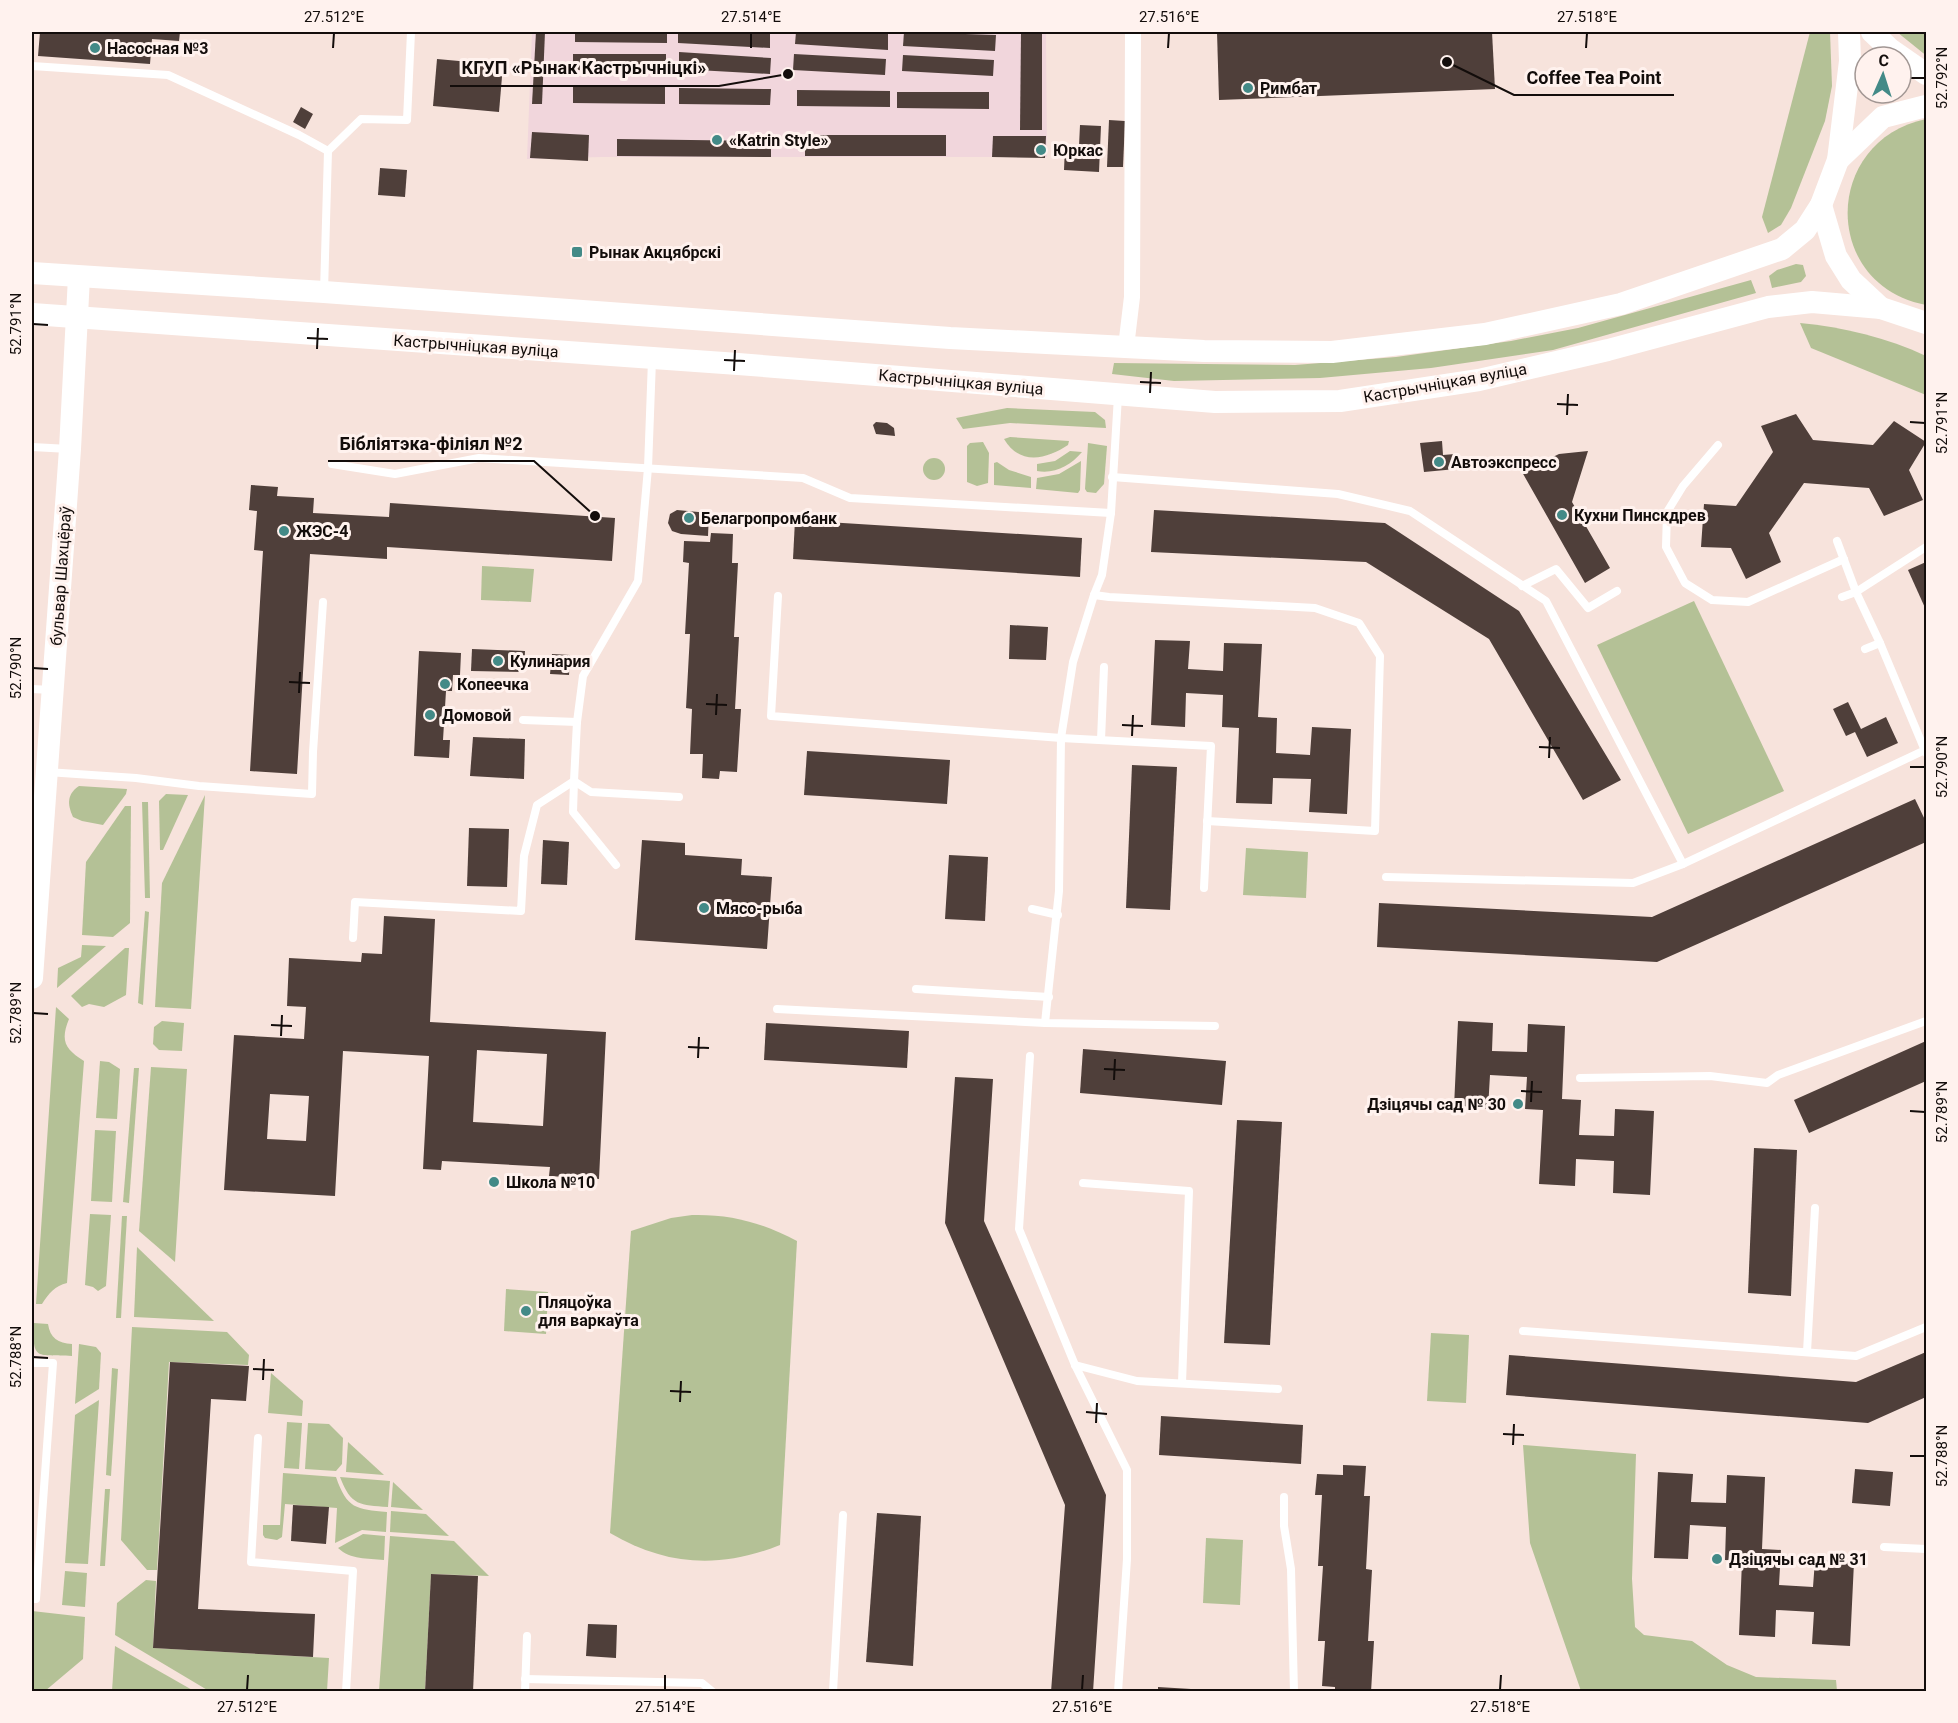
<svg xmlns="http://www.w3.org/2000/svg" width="1958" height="1723" viewBox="0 0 1958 1723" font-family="Roboto,sans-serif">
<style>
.commercial{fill:#f1d6dc}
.green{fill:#b4c196}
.building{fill:#4f3f3a;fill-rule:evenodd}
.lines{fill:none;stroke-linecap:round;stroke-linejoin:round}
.service{stroke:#fff;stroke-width:8}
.minor{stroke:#fff;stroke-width:16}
.secondary{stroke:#fff;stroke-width:22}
.ticks{fill:none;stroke:#130d0b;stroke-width:2}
.poi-dot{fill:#438a87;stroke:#fff2ee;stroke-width:2}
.labels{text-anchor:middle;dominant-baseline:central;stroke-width:6;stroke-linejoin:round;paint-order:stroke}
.poi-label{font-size:16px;font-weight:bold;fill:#130d0b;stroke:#fff2ee;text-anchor:start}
.street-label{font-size:16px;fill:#130d0b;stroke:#fff2ee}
.leader{fill:none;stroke:#130d0b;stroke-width:2}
.callout-dot{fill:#130d0b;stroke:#fff2ee;stroke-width:2}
.callout-label{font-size:18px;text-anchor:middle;font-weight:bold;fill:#130d0b;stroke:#fff2ee;stroke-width:6;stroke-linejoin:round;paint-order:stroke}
.neatline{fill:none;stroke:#130d0b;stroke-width:2}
.ticks-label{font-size:15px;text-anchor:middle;fill:#130d0b}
</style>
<rect width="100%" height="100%" fill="#f7e3dc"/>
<path class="commercial" d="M532 32H1046L1047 157H602L527 159Z"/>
<g class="green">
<path d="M1810 32H1830L1832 86 1825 121 1791 208 1781 225 1768 233 1762 217Z"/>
<path d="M1897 32H1926V55L1923 53Z"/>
<path d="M1926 119V305C1821 285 1822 141 1926 119Z"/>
<path d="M1796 264 1803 265 1806 276 1801 282 1772 288 1769 276 1777 270Z"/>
<path d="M1751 280 1756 293 1553 350 1431 368 1320 378 1174 381 1112 374 1114 363 1295 365 1396 357 1511 341 1578 328Z"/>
<path d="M1800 323C1843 327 1888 338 1926 356V395L1811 348Z"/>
<path d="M1007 408 1095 412 1105 420 1106 428 1010 423 963 429 956 418Z"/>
<path d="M1010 437 1069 441 1068 445C1047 459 1020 466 1004 439Z"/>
<path d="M983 442 989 453 988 483 977 486 967 482V446L970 443Z"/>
<path d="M1088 443 1107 446 1104 484 1096 493 1087 492 1085 489Z"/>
<path d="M1070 451 1082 452C1070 466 1055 474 1037 471V464L1055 461Z"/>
<circle cx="934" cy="469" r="11"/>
<path d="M1081 461 1080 490 1078 493 1036 489 1037 478 1059 474Z"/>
<path d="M997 462 1009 470 1031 477V488L994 485V463Z"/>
<path d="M482 566 534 569 531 602 481 600Z"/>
<path d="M1694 601 1784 791 1688 834 1597 645Z"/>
<path d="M79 786 127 789 126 794 103 825 82 821 73 817C67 804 67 794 79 786Z"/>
<path d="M166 794 188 795 163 850H160L159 801Z"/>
<path d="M205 795 191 1009 155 1007 162 883Z"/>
<path d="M142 802H148L150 898H145Z"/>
<path d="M125 806H131L130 923 113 937 82 935 86 862Z"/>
<path d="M1246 848 1308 852 1306 898 1243 895Z"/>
<path d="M145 911 149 912 143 1005 138 1003Z"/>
<path d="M82 945 106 946 57 988 58 968 81 957Z"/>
<path d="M125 948H129L126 995 104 1007 89 1004 82 1007 71 996Z"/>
<path d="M56 1007 69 1019C60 1041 65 1049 84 1061L67 1283C55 1286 49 1293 42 1304H36Z"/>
<path d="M162 1021 184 1023 182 1051 159 1050 153 1044 154 1027Z"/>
<path d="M100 1061 109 1062 120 1069 117 1119 96 1118Z"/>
<path d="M151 1067 187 1069 175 1262 139 1231Z"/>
<path d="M134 1068H139L129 1203 123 1202Z"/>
<path d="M95 1130 116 1131 112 1202 91 1201Z"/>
<path d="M90 1214 111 1215 106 1286 98 1291 93 1287 85 1285Z"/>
<path d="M692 1215C731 1214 763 1223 797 1241L780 1545C720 1569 666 1566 610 1533L631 1231 671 1218Z"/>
<path d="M122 1216H127L121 1318H116Z"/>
<path d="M137 1247 214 1321 134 1317Z"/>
<path d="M506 1289 548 1292 546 1334 504 1331Z"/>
<path d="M34 1323 48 1324C50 1338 58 1343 72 1344V1356C37 1354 32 1362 34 1323Z"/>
<path d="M132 1327 227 1332 249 1355 248 1365 169 1362 157 1570H147L121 1540Z"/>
<path d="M1431 1333 1469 1335 1466 1403 1427 1401Z"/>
<path d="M79 1344 96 1347 101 1353 99 1389 75 1404Z"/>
<path d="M112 1368 118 1369 111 1476 106 1475Z"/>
<path d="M271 1373 303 1401 302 1416 268 1413Z"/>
<path d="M99 1400 88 1564 65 1563 75 1415Z"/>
<path d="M287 1422 302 1423 299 1469 284 1468Z"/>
<path d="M308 1423 329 1424 343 1438 342 1464 336 1471 305 1469Z"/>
<path d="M348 1442 384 1475 346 1472Z"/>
<path d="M1523 1445 1636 1454 1632 1579 1635 1627 1644 1635 1692 1641 1727 1665 1756 1677 1836 1680 1837 1691H1581L1530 1543Z"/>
<path d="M283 1473 336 1477C347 1509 356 1509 387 1512L386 1532 362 1530 335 1543 337 1508 285 1504 282 1537 277 1540 265 1538 263 1535V1525H280Z"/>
<path d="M340 1477 390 1481 388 1507C360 1505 351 1506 340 1477Z"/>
<path d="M393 1482 423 1510 391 1507Z"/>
<path d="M105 1489H110L105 1566H100Z"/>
<path d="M391 1511 426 1514 449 1536 390 1532Z"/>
<path d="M363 1534 385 1536 384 1560C367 1558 351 1560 338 1548Z"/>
<path d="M390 1536 454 1541 489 1576 431 1574 425 1691H379Z"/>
<path d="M1206 1538 1243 1540 1240 1605 1203 1603Z"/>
<path d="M65 1571 87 1573 85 1607 62 1605Z"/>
<path d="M146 1580 156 1581 153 1648 329 1658 327 1691H209L115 1635 117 1603Z"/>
<path d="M32 1611 85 1617 83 1659 45 1691H32Z"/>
<path d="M115 1646 194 1691H112Z"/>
</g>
<g class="building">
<path d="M40 32H180L179 41 152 39 150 64 38 56Z"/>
<path d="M536 32H545L542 104H532Z"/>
<path d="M575 32H667V43L575 42Z"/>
<path d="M678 32H770V48L678 43Z"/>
<path d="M796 32 888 33V50L795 44Z"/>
<path d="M904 32 996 35 995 51 903 46Z"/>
<path d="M1021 32H1042V130H1020Z"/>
<path d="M1217 32H1492L1495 89 1219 100Z"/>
<path d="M679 52 771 58 770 74 679 69Z"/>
<path d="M573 54H666V71L573 70Z"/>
<path d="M794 54 886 59 885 75 793 70Z"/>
<path d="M903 55 994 60 993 76 902 71Z"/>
<path d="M437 59 503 65 499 112 433 106Z"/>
<path d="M573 87H665V104L573 103Z"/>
<path d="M679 88 771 89 770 105 679 104Z"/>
<path d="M797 90 890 91V107L797 106Z"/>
<path d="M897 92H989V109L897 108Z"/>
<path d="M301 107 313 114 305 129 293 122Z"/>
<path d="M1109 120 1125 121 1123 167H1107Z"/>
<path d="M1080 125 1101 126 1099 172 1064 170 1065 146H1079Z"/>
<path d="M532 132 589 135 588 161 530 158Z"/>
<rect x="805" y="135" width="141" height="21"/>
<path d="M993 136H1046L1045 158 992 157Z"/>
<path d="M617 139 771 141V157L617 156Z"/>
<path d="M380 168 407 170 405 197 378 195Z"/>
<path d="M1796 414 1813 440 1873 445 1894 421 1926 442 1909 470 1923 500 1884 516 1869 488 1804 483 1769 533 1781 562 1746 579 1731 548 1701 547 1704 504 1736 506 1773 452 1761 426Z"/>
<path d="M876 422 887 423 894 428 895 436 876 434 873 425Z"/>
<path d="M1442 441 1443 455 1455 454 1456 469 1424 472 1420 443Z"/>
<path d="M1588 451 1572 502 1610 568 1585 583 1522 472 1559 454Z"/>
<path d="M251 485 278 487 277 496 314 498 313 513 389 517 390 503 615 518 612 561 387 547V559L310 554 297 774 250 771 263 551 254 550 257 511 249 510Z"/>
<path d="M677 510 709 513 708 536 681 534 672 531 668 523 670 514Z"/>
<path d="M1154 510 1385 523 1519 611 1621 780 1583 800 1489 639 1366 562 1151 552Z"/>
<path d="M795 520 1082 538 1080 577 793 559Z"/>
<path d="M711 533 733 534 732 563H738L734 637H739L735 709H741L737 772 720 771 719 779 702 778 703 754H690L692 709 686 708 690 634H685L689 563 683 562 684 541 710 542Z"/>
<path d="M1926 562V610L1908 570Z"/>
<path d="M1010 625 1048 627 1046 660 1009 659Z"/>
<path d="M1155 640 1190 641 1188 669 1223 671 1224 643 1262 644 1258 717 1277 718 1276 753 1310 755 1312 727 1351 729 1347 814 1309 812 1311 779 1273 778 1272 804 1236 803 1239 728 1222 727 1223 695 1186 693 1185 727 1151 725Z"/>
<path d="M472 649 525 651 524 672 471 671Z"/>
<path d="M419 651 461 653 460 675H453L452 691H446L443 740H450L449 758 414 756Z"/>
<path d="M552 654 570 655 569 675 550 674Z"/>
<path d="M1848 702 1861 729 1886 717 1898 743 1867 757 1855 732 1846 736 1833 709Z"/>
<path d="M473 737 525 739 524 779 470 776Z"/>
<path d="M807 751 950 760 947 804 804 795Z"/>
<path d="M1132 765 1177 767 1170 910 1126 908Z"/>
<path d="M1915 799 1926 822V842L1657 962 1377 947 1379 903 1652 917Z"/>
<path d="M469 828 509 829 507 887 467 886Z"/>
<path d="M543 840 569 842 567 885 541 884Z"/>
<path d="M642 840 685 843V855L742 859 741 875 772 877 767 949 635 940Z"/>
<path d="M949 855 988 857 985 921 945 919Z"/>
<path d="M384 916 435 919 430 1022 606 1032 599 1179 549 1176 550 1167 442 1161 441 1170 423 1169 429 1056 343 1051 335 1196 224 1190 234 1035 304 1039 306 1007 287 1006 289 958 361 962 362 953 382 954ZM477 1050 547 1054 543 1126 473 1122ZM270 1094 309 1096 306 1141 267 1139Z"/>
<path d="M1458 1021 1493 1023 1492 1051 1527 1052 1528 1024 1565 1026 1562 1099 1581 1100 1579 1135 1614 1136 1615 1109 1654 1111 1650 1195 1613 1193 1614 1161 1576 1159 1575 1186 1539 1184 1543 1110 1525 1109 1527 1077 1490 1075 1488 1109 1454 1107Z"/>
<path d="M766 1023 909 1031 907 1068 764 1060Z"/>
<path d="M1926 1041V1081L1809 1133 1794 1100Z"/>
<path d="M1083 1049 1226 1061 1222 1105 1080 1093Z"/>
<path d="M955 1077 993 1079 984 1221 1106 1495 1093 1692H1051L1065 1505 945 1223Z"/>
<path d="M1237 1120 1282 1122 1270 1345 1224 1343Z"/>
<path d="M1754 1148 1797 1150 1791 1296 1748 1293Z"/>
<path d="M1926 1352V1397L1868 1423 1506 1395 1509 1355 1856 1382Z"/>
<path d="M170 1362 249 1366 246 1401 211 1399 198 1609 315 1614 313 1657 153 1648Z"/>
<path d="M1161 1416 1303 1425 1301 1464 1159 1455Z"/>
<path d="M1343 1465 1366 1466 1364 1496H1370L1366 1569 1372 1570 1368 1641H1374L1371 1692H1335V1687L1322 1686 1325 1641H1318L1323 1566H1318L1322 1495H1315L1317 1474 1343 1475Z"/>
<path d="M1855 1469 1893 1472 1890 1506 1852 1503Z"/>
<path d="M1658 1472 1693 1474 1691 1502 1726 1503 1727 1475 1765 1477 1762 1549 1781 1550 1779 1585 1813 1587 1815 1560 1854 1562 1850 1646 1812 1644 1814 1612 1776 1610 1775 1637 1739 1635 1742 1561 1725 1560 1726 1527 1690 1525 1688 1559 1654 1558Z"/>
<path d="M293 1505 329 1507 326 1544 291 1541Z"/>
<path d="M877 1513 921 1516 913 1666 866 1662Z"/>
<path d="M431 1574 478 1576 473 1692H425Z"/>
<path d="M588 1624 617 1625 616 1658 586 1656Z"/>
<path d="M1158 1687 1191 1689 1190 1692H1158Z"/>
</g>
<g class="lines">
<g class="service">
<path d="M32 66 168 75 299 135 328 151 324 292"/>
<path d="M328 151 361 119 407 120 411 32"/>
<path d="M652 360 648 468 638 581 583 676 577 722 574 781 591 792 679 797"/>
<path d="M1718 445 1683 486 1667 512 1666 547 1685 583 1712 600 1748 602 1844 559"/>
<path d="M32 447 69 449"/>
<path d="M332 464 395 474 479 458 803 478 850 498 1111 513"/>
<path d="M1112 477 1338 494 1410 511 1546 601 1683 864 1925 750"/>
<path d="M1837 541 1856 592 1880 643 1926 753"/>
<path d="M1522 586 1556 569 1588 608 1617 591"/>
<path d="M1094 595 1109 597 1315 608 1359 623 1380 656 1375 831 1207 821"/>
<path d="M778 596 771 716 1061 738 1211 746 1204 888"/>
<path d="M1842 597 1856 592 1926 547"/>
<path d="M1865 649 1880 643"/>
<path d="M32 689 52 690"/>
<path d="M523 720 577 722"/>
<path d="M1101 740 1104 667"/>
<path d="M47 772 136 778 199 786 312 794 313 752 323 602"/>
<path d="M574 781 573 812 616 865"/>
<path d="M1386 877 1633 883 1683 864"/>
<path d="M1032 909 1058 915"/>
<path d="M353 938 355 902 521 911 524 856 537 805 574 781"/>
<path d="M916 989 1049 997"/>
<path d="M777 1009 1045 1023 1215 1026"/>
<path d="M1045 1023 1059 891 1061 738 1073 662 1094 595 1102 575 1111 513 1118 396"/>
<path d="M1030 1056 1019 1229 1075 1365 1127 1470V1559L1118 1692"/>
<path d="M1580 1078 1710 1076 1767 1083 1778 1075 1926 1021"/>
<path d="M1083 1183 1189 1191 1182 1383"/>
<path d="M1523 1331 1856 1356 1926 1327"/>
<path d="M1807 1352 1815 1208"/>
<path d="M32 1363H53L36 1599H32"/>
<path d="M1075 1365 1137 1381 1278 1389"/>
<path d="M258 1438 251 1562 353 1571 346 1692"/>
<path d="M1284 1497V1526L1291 1569 1294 1692"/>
<path d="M1884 1547 1926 1549"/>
<path d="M525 1679 702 1683 713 1692"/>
<path d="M525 1692 527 1636"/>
<path d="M833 1692 843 1515"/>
</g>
<path class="minor" d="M1126 347 1132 297 1133 32"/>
<g class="secondary">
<path d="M1872 32 1890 49 1926 74"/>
<path d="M1838 160 1883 117 1926 106"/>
<path d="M1821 205 1836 256 1851 280 1881 308 1926 323"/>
<path d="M32 273 324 292 950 338 1204 351 1332 352 1485 334 1621 304 1782 249 1805 230 1821 205 1838 160 1850 61 1849 32"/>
<path d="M32 314 738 364 1215 402 1340 401 1479 380 1608 350 1768 307 1812 302 1881 308"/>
<path d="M32 978 70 449 79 277"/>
</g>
</g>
<path class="ticks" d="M333 48 334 33M751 48V33M1168 48 1169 33M1586 48 1587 33M1910 78H1925M33 324 48 325M307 338 328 339M317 349 318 328M724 360 745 361M734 371 735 350M1140 382 1161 383M1150 393 1151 372M1557 404 1578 405M1567 415 1568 394M1910 422 1925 423M33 668 48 669M289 682 310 683M299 693 300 672M706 704 727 705M716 715 717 694M1122 725 1143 726M1132 736 1133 715M1539 747 1560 748M1549 758 1550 737M1910 767H1925M33 1013 48 1014M271 1025 292 1026M281 1036 282 1015M688 1047 709 1048M698 1058 699 1037M1104 1069 1125 1070M1114 1080 1115 1059M1521 1091 1542 1092M1531 1102 1532 1081M1910 1111 1925 1112M33 1357 48 1358M253 1369 274 1370M263 1380 264 1359M670 1391 691 1392M680 1402 681 1381M1086 1412 1107 1414M1096 1423 1097 1403M1503 1434 1524 1435M1513 1445 1514 1424M1910 1456H1925M247 1690 248 1675M665 1690V1675M1082 1690 1083 1675M1500 1690 1501 1675"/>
<g class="poi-dot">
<circle cx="95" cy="48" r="6"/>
<circle cx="1248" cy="88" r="6"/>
<circle cx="717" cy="140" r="6"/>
<circle cx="1041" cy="150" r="6"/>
<rect x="571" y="246" width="12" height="12" rx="3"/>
<circle cx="1439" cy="462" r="6"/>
<circle cx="1562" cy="515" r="6"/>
<circle cx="689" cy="518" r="6"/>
<circle cx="284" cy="531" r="6"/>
<circle cx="498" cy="661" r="6"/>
<circle cx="445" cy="684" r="6"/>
<circle cx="430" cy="715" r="6"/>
<circle cx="704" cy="908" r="6"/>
<circle cx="1518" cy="1104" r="6"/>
<circle cx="494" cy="1182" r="6"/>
<circle cx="526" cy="1311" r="6"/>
<circle cx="1717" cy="1559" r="6"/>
</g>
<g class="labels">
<g class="poi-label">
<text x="107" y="48">Насосная №3</text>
<text x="1260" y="88">Римбат</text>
<text x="729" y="140">«Katrin Style»</text>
<text x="1053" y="150">Юркас</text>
<text x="589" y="252">Рынак Акцябрскі</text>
<text x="1451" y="462">Автоэкспресс</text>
<text x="1574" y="515">Кухни Пинскдрев</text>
<text x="701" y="518">Белагропромбанк</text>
<text x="296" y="531">ЖЭС-4</text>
<text x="510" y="661">Кулинария</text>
<text x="457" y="684">Копеечка</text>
<text x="442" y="715">Домовой</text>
<text x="716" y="908">Мясо-рыба</text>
<text x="1506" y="1104" text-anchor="end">Дзіцячы сад № 30</text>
<text x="506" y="1182">Школа №10</text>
<text x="538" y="1302">Пляцоўка<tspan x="538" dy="18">для варкаўта</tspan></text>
<text x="1729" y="1559">Дзіцячы сад № 31</text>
</g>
<g class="street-label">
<text transform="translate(476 346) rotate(4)">Кастрычніцкая вуліца</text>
<text transform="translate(961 382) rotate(5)">Кастрычніцкая вуліца</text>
<text transform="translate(1445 383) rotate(-10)">Кастрычніцкая вуліца</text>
<text transform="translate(61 576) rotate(-86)">бульвар Шахцёраў</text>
</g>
</g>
<path class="leader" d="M788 74L719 86H450M1447 62L1514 95H1674M595 516L534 461H328"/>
<g class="callout-dot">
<circle cx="788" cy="74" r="6"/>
<circle cx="1447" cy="62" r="6"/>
<circle cx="595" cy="516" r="6"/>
</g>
<g class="callout-label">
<text x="584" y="74">КГУП «Рынак Кастрычніцкі»</text>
<text x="1594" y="84">Coffee Tea Point</text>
<text x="431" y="450">Бібліятэка-філіял №2</text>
</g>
<rect width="1958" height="1723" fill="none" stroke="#fff2ee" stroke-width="66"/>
<g transform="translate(1883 75) rotate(3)"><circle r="28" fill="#fff2ee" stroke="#a19693" stroke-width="1.5"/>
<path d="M0-4.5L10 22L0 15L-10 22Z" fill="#438a87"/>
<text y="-9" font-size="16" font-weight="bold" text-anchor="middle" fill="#130d0b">С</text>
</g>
<rect x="33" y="33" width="1892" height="1657" class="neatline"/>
<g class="ticks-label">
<text x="334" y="22">27.512°E</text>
<text x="751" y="22">27.514°E</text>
<text x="1169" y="22">27.516°E</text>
<text x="1587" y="22">27.518°E</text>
<text transform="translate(1942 78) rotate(-90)" y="5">52.792°N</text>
<text transform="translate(16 324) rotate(-90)" y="5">52.791°N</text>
<text transform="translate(1942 423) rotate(-90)" y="5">52.791°N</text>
<text transform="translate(16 668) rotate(-90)" y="5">52.790°N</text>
<text transform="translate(1942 767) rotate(-90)" y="5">52.790°N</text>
<text transform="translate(16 1013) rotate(-90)" y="5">52.789°N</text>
<text transform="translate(1942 1112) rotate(-90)" y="5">52.789°N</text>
<text transform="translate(16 1357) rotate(-90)" y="5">52.788°N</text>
<text transform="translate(1942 1456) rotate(-90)" y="5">52.788°N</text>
<text x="247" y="1712">27.512°E</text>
<text x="665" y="1712">27.514°E</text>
<text x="1082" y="1712">27.516°E</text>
<text x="1500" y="1712">27.518°E</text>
</g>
</svg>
